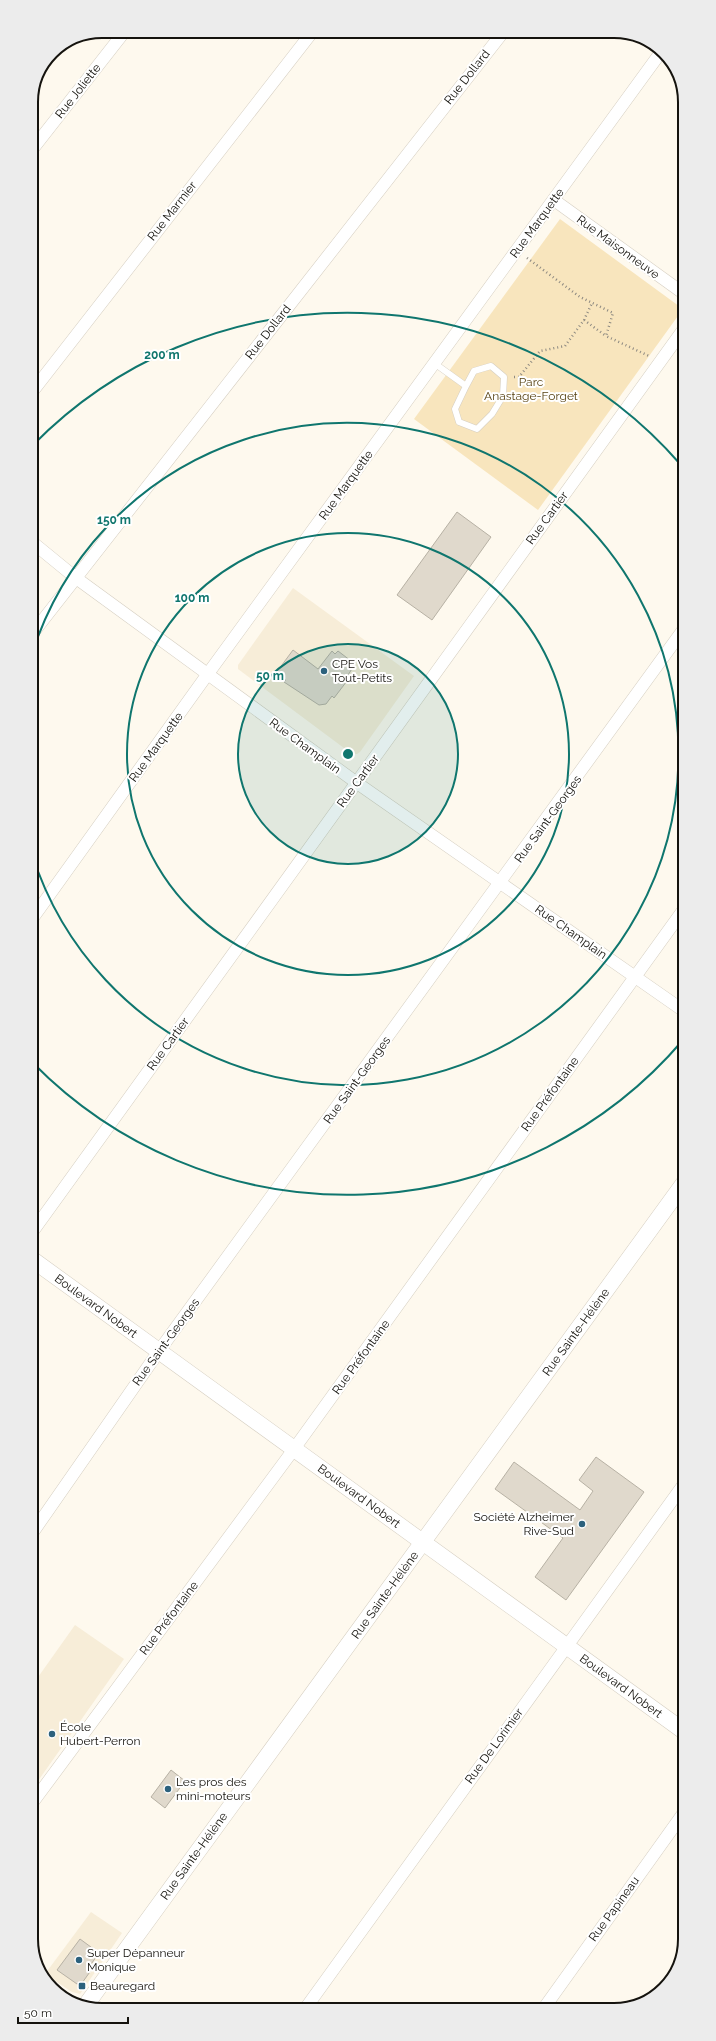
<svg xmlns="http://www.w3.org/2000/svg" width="716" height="2041" viewBox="0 0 716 2041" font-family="Raleway,sans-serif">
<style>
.built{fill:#f7edd8}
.green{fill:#f8e5bd}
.building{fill:#e0d9cc;stroke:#b7b1a4}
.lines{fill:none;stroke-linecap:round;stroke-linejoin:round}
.service-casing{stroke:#d5cec1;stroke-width:7}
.minor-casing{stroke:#d5cec1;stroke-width:13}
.tertiary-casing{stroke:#d5cec1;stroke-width:17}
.path{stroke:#8d8981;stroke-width:2.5;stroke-dasharray:1 3;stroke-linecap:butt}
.service{stroke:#fff;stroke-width:6}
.minor{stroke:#fff;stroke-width:12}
.tertiary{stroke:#fff;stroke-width:16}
.ring{fill:none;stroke:#0f766e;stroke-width:2}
.poi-dot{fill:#2c617d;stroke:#fff;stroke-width:1.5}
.labels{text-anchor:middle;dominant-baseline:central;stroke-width:4;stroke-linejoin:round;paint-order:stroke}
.street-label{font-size:12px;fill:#15130e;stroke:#fff}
.park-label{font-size:12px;fill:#584314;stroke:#fff}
.poi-label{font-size:12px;fill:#15130e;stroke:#fff;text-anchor:start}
.rim{fill:none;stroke:#15130e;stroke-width:2}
.centre{fill:#0f766e;stroke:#fff;stroke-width:2}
.ring-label{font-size:12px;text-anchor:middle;font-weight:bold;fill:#0f766e;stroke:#fff;stroke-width:4;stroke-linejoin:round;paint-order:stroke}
</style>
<rect width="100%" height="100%" fill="#fef9ee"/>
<g class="built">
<path d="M293 588 414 676 360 752 357 754H352L238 669V665Z"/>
<path d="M75 1625 124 1659 33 1788V1678L36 1680Z"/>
<path d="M91 1912 122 1933 80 1994 72 1992 45 1974Z"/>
</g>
<path class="green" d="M560 219 683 309 538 510 414 419Z"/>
<g class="building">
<path d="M457 512 491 537 432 620 397 595Z"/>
<path d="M293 650 318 669 332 651 335 654 338 651 355 664 348 675 350 677 334 698 332 696 326 704 319 705 284 682 286 680 276 673Z"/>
<path d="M596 1457 644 1492 566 1600 535 1577 563 1538 495 1489 514 1462 580 1510 593 1491 579 1480Z"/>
<path d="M171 1770 185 1781 165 1808 151 1797Z"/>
<path d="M80 1939 99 1953 89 1967 92 1969 82 1983 77 1984 57 1970Z"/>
</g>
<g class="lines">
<defs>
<path id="service" d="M434 363 466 386 455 409 459 422 477 429 492 414 503 396 504 377 491 366 474 371 466 386"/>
<g id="minor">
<path d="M31 151 125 31"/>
<path d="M554 200 683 293"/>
<path d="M32 392 313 31"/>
<path d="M32 542 76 578 357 783 684 1011"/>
<path d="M32 634 504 31"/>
<path d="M32 919 207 675 661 52"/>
<path d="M33 1231 683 330"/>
<path d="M33 1532 159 1351 683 630"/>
<path d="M33 1802 294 1449 684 909"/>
<path d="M544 2008 685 1811"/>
<path d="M305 2009 684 1484"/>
</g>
<g id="tertiary">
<path d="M33 1260 685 1732"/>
<path d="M86 2005 684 1183"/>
</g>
</defs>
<use href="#service" class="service-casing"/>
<use href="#minor" class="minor-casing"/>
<use href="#tertiary" class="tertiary-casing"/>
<g class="path">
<path d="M527 258 580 297 613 313 606 336 649 356"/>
<path d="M584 320 606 336"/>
<path d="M514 377H519L540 351 565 346 584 320 592 303"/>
</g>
<use href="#service" class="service"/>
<use href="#minor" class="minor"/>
<use href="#tertiary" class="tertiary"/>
</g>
<circle cx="348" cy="754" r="110" fill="#0f766e" fill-opacity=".12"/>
<g class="ring">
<circle cx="348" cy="754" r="110"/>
<circle cx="348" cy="754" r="221"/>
<path d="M32 654A331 331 0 1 1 32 854"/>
<path d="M683 1040A441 441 0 0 1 33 1063M33 445A441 441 0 0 1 681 465"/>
</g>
<g class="poi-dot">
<circle cx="324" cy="671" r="4"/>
<circle cx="582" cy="1524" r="4"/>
<circle cx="52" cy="1734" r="4"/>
<circle cx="168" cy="1789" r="4"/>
<circle cx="79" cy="1960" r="4"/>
<rect x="78" y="1982" width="8" height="8" rx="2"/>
</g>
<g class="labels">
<g class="street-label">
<text transform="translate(467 77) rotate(-52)">Rue Dollard</text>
<text transform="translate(78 91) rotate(-52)">Rue Joliette</text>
<text transform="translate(172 211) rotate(-52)">Rue Marmier</text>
<text transform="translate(537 223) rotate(-54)">Rue Marquette</text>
<text transform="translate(618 247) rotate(36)">Rue Maisonneuve</text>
<text transform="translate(268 332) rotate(-52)">Rue Dollard</text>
<text transform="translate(346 485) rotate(-54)">Rue Marquette</text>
<text transform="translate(547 518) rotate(-54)">Rue Cartier</text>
<text transform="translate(305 746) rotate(36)">Rue Champlain</text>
<text transform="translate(156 747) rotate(-54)">Rue Marquette</text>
<text transform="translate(358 781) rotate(-54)">Rue Cartier</text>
<text transform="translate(548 819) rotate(-54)">Rue Saint-Georges</text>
<text transform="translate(571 932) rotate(35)">Rue Champlain</text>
<text transform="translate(168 1044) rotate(-54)">Rue Cartier</text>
<text transform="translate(357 1080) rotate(-54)">Rue Saint-Georges</text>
<text transform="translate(550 1094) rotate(-54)">Rue Préfontaine</text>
<text transform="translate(96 1306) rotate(36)">Boulevard Nobert</text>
<text transform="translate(576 1332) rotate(-54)">Rue Sainte-Hélène</text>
<text transform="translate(166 1342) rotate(-54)">Rue Saint-Georges</text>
<text transform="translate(361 1357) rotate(-54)">Rue Préfontaine</text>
<text transform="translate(359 1496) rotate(36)">Boulevard Nobert</text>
<text transform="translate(385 1595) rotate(-54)">Rue Sainte-Hélène</text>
<text transform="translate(169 1618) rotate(-53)">Rue Préfontaine</text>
<text transform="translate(621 1686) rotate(36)">Boulevard Nobert</text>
<text transform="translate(494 1746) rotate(-54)">Rue De Lorimier</text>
<text transform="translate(194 1856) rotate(-54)">Rue Sainte-Hélène</text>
<text transform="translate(614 1909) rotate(-54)">Rue Papineau</text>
</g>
<g class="park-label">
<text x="531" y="382">Parc<tspan x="531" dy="14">Anastage-Forget</tspan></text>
</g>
<g class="poi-label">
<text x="332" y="664">CPE Vos<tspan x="332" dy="14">Tout-Petits</tspan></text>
<text x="574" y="1517" text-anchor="end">Société Alzheimer<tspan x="574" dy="14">Rive-Sud</tspan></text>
<text x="60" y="1727">École<tspan x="60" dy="14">Hubert-Perron</tspan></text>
<text x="176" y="1782">Les pros des<tspan x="176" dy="14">mini-moteurs</tspan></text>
<text x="87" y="1953">Super Dépanneur<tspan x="87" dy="14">Monique</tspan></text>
<text x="90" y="1986">Beauregard</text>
</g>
</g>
<path d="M0 0H716V2041H0ZM102 38H614A64 64 0 0 1 678 102V1939A64 64 0 0 1 614 2003H102A64 64 0 0 1 38 1939V102A64 64 0 0 1 102 38Z" fill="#ececec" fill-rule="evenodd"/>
<path class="rim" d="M102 38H614A64 64 0 0 1 678 102V1939A64 64 0 0 1 614 2003H102A64 64 0 0 1 38 1939V102A64 64 0 0 1 102 38Z"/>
<circle cx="348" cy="754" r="6" class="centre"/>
<g class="ring-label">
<text x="162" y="359">200 m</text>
<text x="114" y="524">150 m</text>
<text x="192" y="602">100 m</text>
<text x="270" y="680">50 m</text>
</g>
<path d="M18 2017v6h110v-6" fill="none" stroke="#15130e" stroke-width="2"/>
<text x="24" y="2017" font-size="12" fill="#15130e" stroke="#ffffff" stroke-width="3" paint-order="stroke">50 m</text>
</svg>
